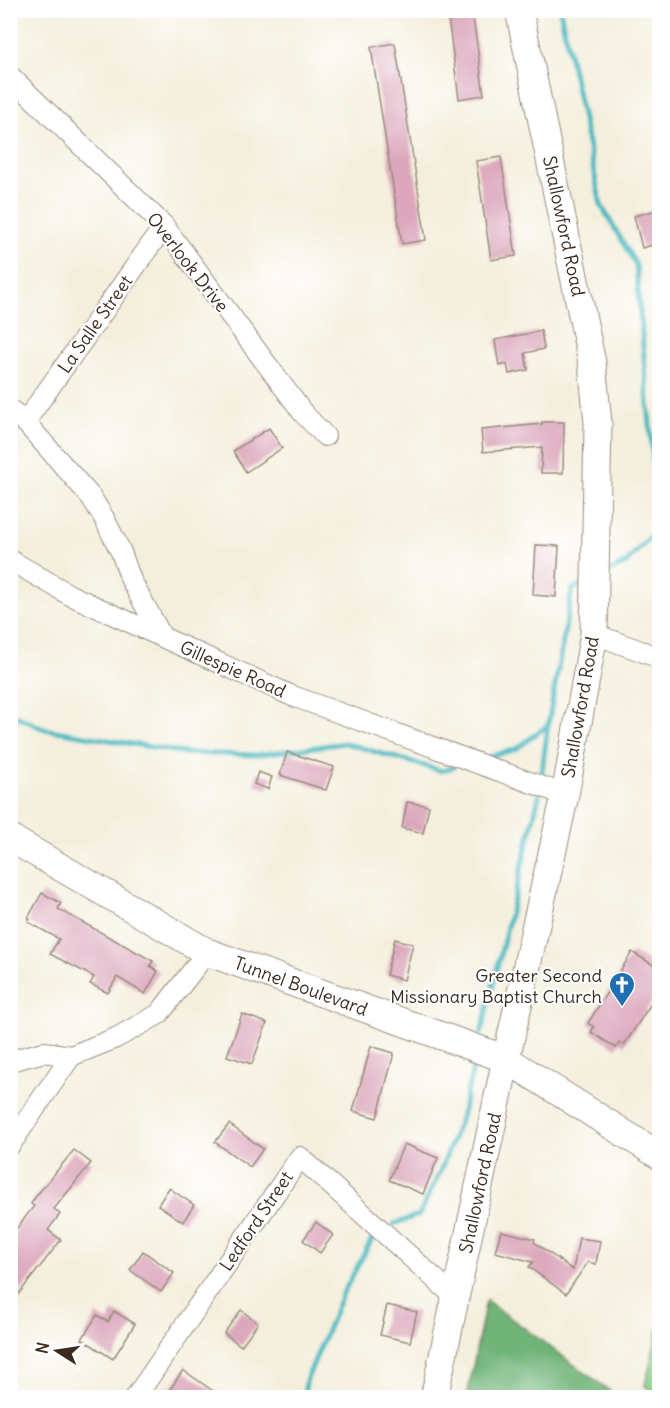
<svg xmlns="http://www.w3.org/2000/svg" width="670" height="1408" viewBox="0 0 670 1408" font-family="Delius,sans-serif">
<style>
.green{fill:#8ad28d;stroke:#627e56;stroke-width:1.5}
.forest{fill:#6fb478;stroke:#556f4b;stroke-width:1.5}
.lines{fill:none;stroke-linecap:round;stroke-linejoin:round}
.stream{stroke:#49b8c0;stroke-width:5}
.building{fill:#dca7bc}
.street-casing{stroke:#988c7e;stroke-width:22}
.secondary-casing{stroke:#988c7e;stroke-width:29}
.street{stroke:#fff;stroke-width:20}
.secondary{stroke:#fff;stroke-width:27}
.labels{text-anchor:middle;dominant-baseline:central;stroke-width:4.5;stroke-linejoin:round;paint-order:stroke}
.street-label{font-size:18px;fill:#3b2a1e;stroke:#fff}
.poi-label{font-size:18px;fill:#3b2a1e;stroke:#fff;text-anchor:end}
</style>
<rect width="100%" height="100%" fill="#fff"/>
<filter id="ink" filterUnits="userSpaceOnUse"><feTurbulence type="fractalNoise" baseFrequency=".0167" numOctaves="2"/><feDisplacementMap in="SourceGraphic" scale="12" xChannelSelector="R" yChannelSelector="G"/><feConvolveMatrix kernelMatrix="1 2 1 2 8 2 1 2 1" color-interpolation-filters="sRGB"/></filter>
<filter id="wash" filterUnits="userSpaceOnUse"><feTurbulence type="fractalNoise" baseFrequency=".008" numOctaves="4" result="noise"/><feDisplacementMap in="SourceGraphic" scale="24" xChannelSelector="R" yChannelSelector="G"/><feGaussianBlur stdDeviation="1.35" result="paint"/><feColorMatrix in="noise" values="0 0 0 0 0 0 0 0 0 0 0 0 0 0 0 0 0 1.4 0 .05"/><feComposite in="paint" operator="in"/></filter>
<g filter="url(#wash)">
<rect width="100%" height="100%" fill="#f4efdd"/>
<path class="green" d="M659 1327V1396L645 1386Z"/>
<path class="forest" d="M486 1300 618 1397H467Z"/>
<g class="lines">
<g class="stream">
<path d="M560 10 601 205 636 265 657 506 653 534 626 563 604 574"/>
<path d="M10 713 44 729 186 753 255 755 345 743 442 771 453 767"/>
<path d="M491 756 516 749 548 725"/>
<path d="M542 772 548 725 572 590 587 582"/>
<path d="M481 1034 539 796"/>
<path d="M394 1224 419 1215 440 1172 461 1118 474 1063"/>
<path d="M304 1398 306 1381 341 1297 376 1232"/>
</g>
</g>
<g id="blocks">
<g class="building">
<path d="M447 10H472L484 95 459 99Z"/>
<path d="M395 43 426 240 402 244 371 47Z"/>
<path d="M501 157 516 256 491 260 476 161Z"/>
<path d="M660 209V243L642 248 634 216Z"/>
<path d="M541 331 544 349 525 353 528 370 509 374 507 364 499 366 495 340Z"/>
<path d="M542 422H564L563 473H541L542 447 483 452 481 430 542 424Z"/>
<path d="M269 428 282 448 246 472 233 451Z"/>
<path d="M536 545 559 546 556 597 533 595Z"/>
<path d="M287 752 334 767 326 790 280 775Z"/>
<path d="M258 772 272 777 268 789 254 784Z"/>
<path d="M407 802 429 806 423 833 402 828Z"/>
<path d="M42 893 61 903 58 909 153 961 150 966 158 971 145 994 117 977 108 993 90 984 94 977 50 954 59 939 28 922 30 919 28 918Z"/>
<path d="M395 939 413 944 404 980 386 975Z"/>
<path d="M632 952 660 969V990L624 1045 620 1042 616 1048 591 1032 594 1027 588 1023Z"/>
<path d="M242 1014 267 1023 252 1064 227 1056Z"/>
<path d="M371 1046 394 1053 377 1118 353 1111Z"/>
<path d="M229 1124 263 1149 250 1167 215 1142Z"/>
<path d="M404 1144 438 1158 423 1194 389 1180Z"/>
<path d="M74 1150 91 1163 54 1209 60 1214 48 1230 61 1240 10 1305V1237L34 1206 31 1204 36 1196Z"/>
<path d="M169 1188 194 1205 183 1222 158 1205Z"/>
<path d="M316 1222 333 1235 320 1253 303 1240Z"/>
<path d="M501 1231 535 1239 534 1242 573 1270 579 1238 600 1241 596 1264 588 1262 566 1294 529 1267 533 1262 495 1252Z"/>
<path d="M143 1251 174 1273 161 1292 130 1270Z"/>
<path d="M387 1305 417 1312 410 1342 380 1335Z"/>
<path d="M241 1310 258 1323 241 1346 224 1333Z"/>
<path d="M114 1311 135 1324 113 1359 82 1339 97 1315 108 1322Z"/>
<path d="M183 1370 223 1398H164Z"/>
</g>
</g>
</g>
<g filter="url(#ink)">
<use href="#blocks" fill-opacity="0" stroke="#988c7e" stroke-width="1.5"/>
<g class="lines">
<defs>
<g id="street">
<path d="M10 76 164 226 303 413 325 436"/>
<path d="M10 409 25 422 91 497 104 518 121 552 131 580 162 637 290 695 565 795"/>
<path d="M25 422 164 226"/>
<path d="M10 560 70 595 162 637"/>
<path d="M594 634 660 658"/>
<path d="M10 1061 44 1052 71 1056 116 1038 159 1014 207 952"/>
<path d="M10 1145 71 1056"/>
<path d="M135 1398 300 1157 455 1297"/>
</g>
<g id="secondary">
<path d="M10 838 207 952 506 1059 660 1156"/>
<path d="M434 1398 506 1059 565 795 594 634 598 423 592 363 519 10"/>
</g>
</defs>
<use href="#street" class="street-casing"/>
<use href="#secondary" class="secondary-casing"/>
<use href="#street" class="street"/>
<use href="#secondary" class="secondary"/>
</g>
</g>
<defs>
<symbol id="church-pin" viewBox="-11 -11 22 30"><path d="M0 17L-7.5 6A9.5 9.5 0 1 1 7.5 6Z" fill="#1f6fb2" stroke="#fff"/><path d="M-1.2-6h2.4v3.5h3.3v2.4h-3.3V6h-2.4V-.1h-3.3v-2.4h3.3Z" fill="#fff"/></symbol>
</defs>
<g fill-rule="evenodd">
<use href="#church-pin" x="607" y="970" width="30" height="40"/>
</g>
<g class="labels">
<g class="street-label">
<text transform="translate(564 226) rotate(78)">Shallowford Road</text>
<text transform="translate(188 262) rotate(52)">Overlook Drive</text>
<text transform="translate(95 324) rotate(-55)">La Salle Street</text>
<text transform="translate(233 669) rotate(24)">Gillespie Road</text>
<text transform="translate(580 707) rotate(-80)">Shallowford Road</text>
<text transform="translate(301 986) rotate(20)">Tunnel Boulevard</text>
<text transform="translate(480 1183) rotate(-78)">Shallowford Road</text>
<text transform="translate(256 1221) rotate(-56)">Ledford Street</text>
</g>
<g class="poi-label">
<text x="602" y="975">Greater Second<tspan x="602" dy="21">Missionary Baptist Church</tspan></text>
</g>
</g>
<rect width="670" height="1408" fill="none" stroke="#fff" stroke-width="36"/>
<g transform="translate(57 1351) rotate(282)" stroke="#ffffff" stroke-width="4.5" paint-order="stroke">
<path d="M0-4.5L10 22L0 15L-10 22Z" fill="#3b2a1e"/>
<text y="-9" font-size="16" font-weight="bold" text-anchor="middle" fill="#3b2a1e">N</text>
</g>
</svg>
